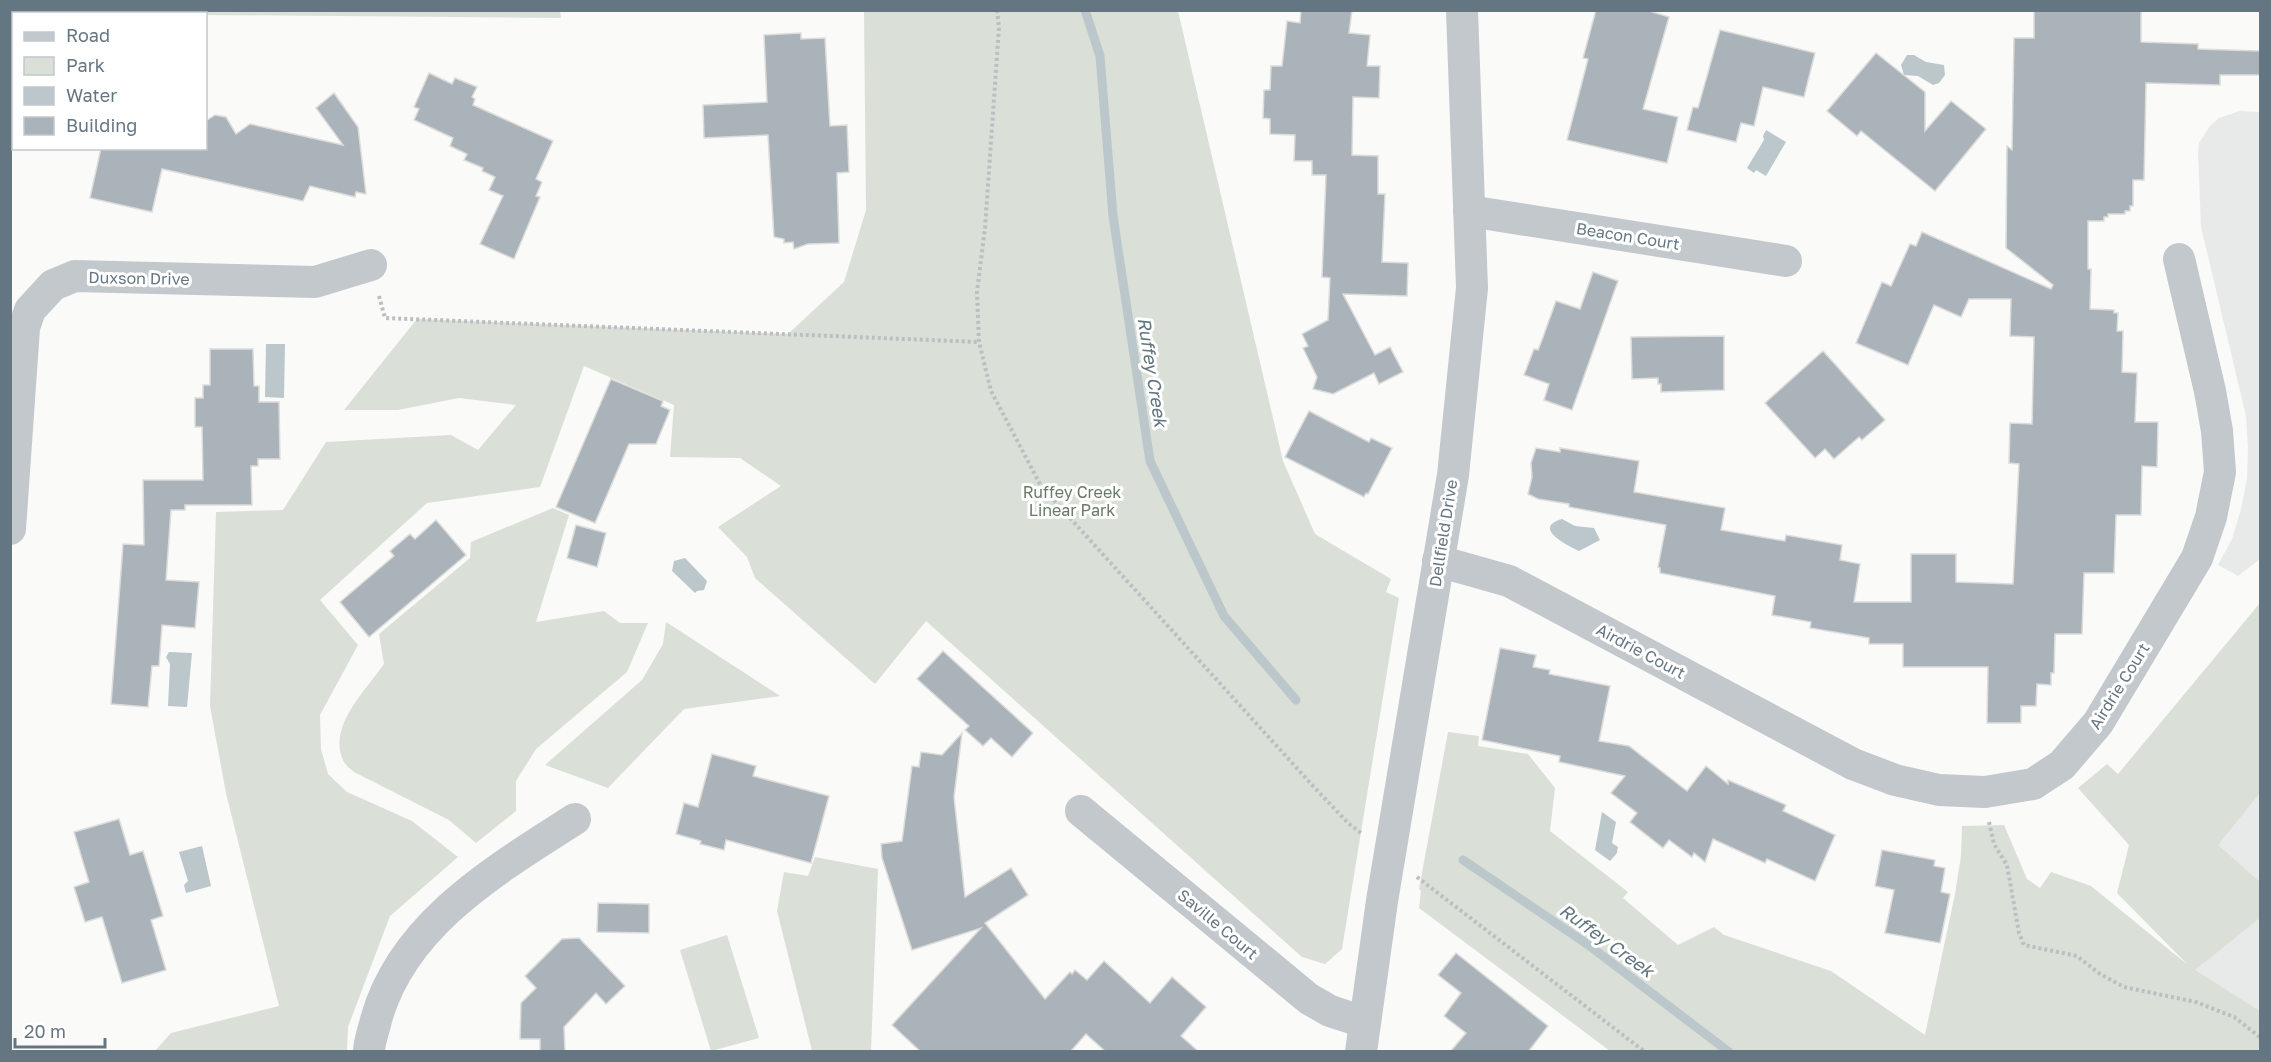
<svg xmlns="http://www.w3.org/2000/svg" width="2271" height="1062" viewBox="0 0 2271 1062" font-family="'Golos Text',sans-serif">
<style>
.built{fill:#e8e9e9}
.green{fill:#dadfd7}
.water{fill:#bbc7cb}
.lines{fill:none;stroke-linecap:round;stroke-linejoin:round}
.stream{stroke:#bbc7cb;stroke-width:9}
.building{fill:#aab3b9;stroke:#dcdcda;stroke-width:1.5}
.path{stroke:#bbbfc2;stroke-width:4;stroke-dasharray:3 3;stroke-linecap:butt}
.street{stroke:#c3c8cc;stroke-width:32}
.labels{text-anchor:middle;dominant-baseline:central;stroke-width:6;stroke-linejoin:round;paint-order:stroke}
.street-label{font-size:16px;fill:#657683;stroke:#fff}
.park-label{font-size:16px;fill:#687a64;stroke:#fff}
.water-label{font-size:18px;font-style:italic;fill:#60757c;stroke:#fff}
</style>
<rect width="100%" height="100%" fill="#fafaf8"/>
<g class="built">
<path d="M2240 111 2260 112V559L2238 576 2218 565 2232 539 2241 509 2247 479 2248 448 2246 416 2201 227 2198 152 2199 143 2210 126 2219 118Z"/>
<path d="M2260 793V882L2217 845Z"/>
<path d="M2260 918V1011L2194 970Z"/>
</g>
<g class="green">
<path d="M560 10 561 18 96 14 80 11Z"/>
<path d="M864 11H1178L1283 461 1315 534 1391 579 1386 592 1399 598 1342 949 1325 964 1302 957 926 621 875 684 755 578 747 557 718 527 781 486 740 458 670 457 674 405 584 366 540 487 427 503 320 600 358 645 320 715 321 749 328 774 347 792 412 821 458 857 390 916 348 1027 347 1051H155L171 1033 279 1006 226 793 210 706 216 512 283 510 326 442 451 435 478 450 516 405 459 398 398 410H344L417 319 788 334 844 282 866 210Z"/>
<path d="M553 508 569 515 536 622 604 611 620 623H648L627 672 536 749 516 781V811L476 843 449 820 354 772C351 769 346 766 344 762 326 728 366 690 384 664L379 634 470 558 471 542Z"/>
<path d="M2260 603V793L2218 845 2260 882V918L2195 970 2260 1011V1051H1610L1419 908 1421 891 1419 889 1448 732 1479 736 1478 746 1528 754 1555 788 1550 831 1628 892 1623 898 1678 945 1714 927 1724 935 1831 971 1925 1035 1955 894 1961 856 1962 826 2004 825 2027 879 2040 888 2051 872 2091 886 2188 965 2117 893 2129 845 2078 788 2107 764 2118 774Z"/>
<path d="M666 622 780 696 684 709 608 788 545 765 642 680 663 644Z"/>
<path d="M815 857 878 869 871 1051H812L777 911 784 872 808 876Z"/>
<path d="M727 935 759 1038 711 1051 680 950Z"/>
</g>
<g class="water">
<path d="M1907 55H1914L1926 62 1944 65 1945 75 1939 83 1933 85 1918 76 1904 75 1901 65Z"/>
<path d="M1766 130 1786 142 1766 176 1756 170 1754 173 1747 168 1764 140 1763 136Z"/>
<path d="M266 344H285L284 398 265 397Z"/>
<path d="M1562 519 1575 526 1594 528 1600 540 1579 551C1569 546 1531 528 1562 519Z"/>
<path d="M685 558 707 581 704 590 697 591 695 593 672 571 674 561Z"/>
<path d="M169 652 192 653 187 707 168 706 170 664 166 657Z"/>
<path d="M1602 812 1616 822 1612 843 1618 847 1617 853 1610 861 1595 850Z"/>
<path d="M202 846 211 886 186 893 184 885 188 881 179 852Z"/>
</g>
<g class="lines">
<g class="stream">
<path d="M1085 10 1100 56 1113 216 1150 461 1224 616 1296 700"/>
<path d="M1463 860 1587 944 1729 1052"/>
</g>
</g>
<g class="building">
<path d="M1301 10H1352L1349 33 1370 35 1367 66H1380L1379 98 1353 97 1352 155 1378 156V194H1385L1382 262 1408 263 1407 296 1343 294 1375 355 1390 347 1403 372 1379 384 1374 373 1333 394 1313 389 1317 377 1303 348 1308 346 1302 334 1328 320 1330 278 1322 277 1326 175H1312V161H1294L1295 135 1270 134V119L1263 118 1264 90H1270L1271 66H1282L1287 21 1300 23Z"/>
<path d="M1596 10H1646L1669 17 1643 109 1678 117 1667 163 1567 140 1588 59 1583 58Z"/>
<path d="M2034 10H2141V42L2198 44V49L2260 51V75H2220V85L2146 83 2144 180H2133V206H2130V211H2125V214H2108V217H2104V221H2088V269H2091L2090 309 2114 310V313H2118L2117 331H2123L2122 372 2137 373 2135 422H2158L2157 467 2142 466 2141 515H2116L2114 573H2084L2082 634H2055L2054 673H2051V685L2037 684 2036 706H2021V723H1987L1988 667H1903V644H1869V638L1810 628 1811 622 1772 615 1775 596 1660 573V568L1658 567 1666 525 1569 507V504L1538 499 1528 494 1532 477 1531 463 1536 448 1560 452V448L1639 461 1634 492 1725 508 1721 530 1785 541 1786 535 1842 545 1840 560 1860 564 1854 602H1911V554H1956V582L2013 584 2019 464 2009 463 2010 423 2032 424 2034 337 2010 336 2011 299H1969L1961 317 1934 305 1908 365 1856 343 1882 282 1891 286 1910 244 1916 246 1922 232 2051 289 2053 285 2006 248 2007 146 2012 150 2014 38H2034Z"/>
<path d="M1720 30 1815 53 1804 97 1763 87 1754 126 1741 123 1736 142 1687 130 1693 107 1698 108Z"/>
<path d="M801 33V39L825 38 830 126 847 125 849 172 837 173 839 243 808 244 794 249 793 242 784 243V239L774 237 768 135 704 138 703 105 767 102 764 35Z"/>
<path d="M1876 53 1925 92V131L1951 101 1986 129 1935 191 1861 131 1857 136 1827 111Z"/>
<path d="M429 73 452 84 455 78 477 87 472 97 475 99 473 105 553 141 536 179 542 182 536 196 540 197 514 259 480 244 503 196 489 190 495 177 482 171 483 168 464 160 467 154 450 146 453 138 414 120 419 109 414 107Z"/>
<path d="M334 93 358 127 366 194 356 192 355 197 310 186 303 201 162 169 152 212 90 198 101 148H206V121L215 115 226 117 236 134 250 124 343 145 316 108Z"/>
<path d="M1593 272 1618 281 1572 410 1544 400 1549 384 1524 375 1534 349 1538 350 1542 340 1556 301 1580 309Z"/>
<path d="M1724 336V390L1661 392V384H1658V378L1632 379 1631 337Z"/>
<path d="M210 349H253L254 386H259V402H279L280 459H258V466H251L252 505H185V510H171L166 580 199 582 195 628 162 625 159 666H152L148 707 111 704 123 544 144 545 143 480H203L202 427H195V398H203V385H210Z"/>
<path d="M1823 351 1885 420 1862 440 1859 437 1834 459 1825 449 1815 458 1765 403Z"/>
<path d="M611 379 663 401 661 406 670 410 656 444H629L595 523 556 507Z"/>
<path d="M1309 411 1369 442 1371 438 1392 448 1368 494 1366 493 1364 497 1285 457Z"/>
<path d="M436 520 466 555 369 637 340 602 394 556 390 551 410 534 415 539Z"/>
<path d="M576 525 606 533 597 567 567 558Z"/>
<path d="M1500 648 1536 655 1533 667 1550 670 1549 674 1610 686 1599 741 1629 746 1687 791 1706 766 1728 784V780L1786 805 1783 811 1835 835 1815 881 1767 859 1765 863 1713 839 1705 862 1694 853 1692 857 1669 840 1663 848 1630 822 1637 813 1611 793 1625 776 1559 762 1560 756 1482 740Z"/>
<path d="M943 651 1033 733 1012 757 991 738 983 746 965 730 969 726 917 679Z"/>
<path d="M962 733 954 797 965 897 1011 868 1028 895 985 923 1045 999 1070 972 1072 974 1075 970 1087 980 1104 961 1150 1003 1172 977 1206 1007 1181 1036 1199 1052H1106L1086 1034 1070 1052H921L892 1025 981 928 912 950 882 858 881 844 902 841 912 766 919 767 921 752 942 755Z"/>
<path d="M712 754 756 766 753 776 829 796 811 863 726 840 724 850 700 844 701 841 676 834 684 803 698 807Z"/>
<path d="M119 819 130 855 143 851 163 916 151 920 166 970 122 983 102 917 85 922 74 887 89 882 74 832Z"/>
<path d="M1882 850 1935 860 1934 866 1945 868 1941 892 1950 894 1940 943 1885 933 1894 890 1875 886Z"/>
<path d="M598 903 649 904V933L597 932Z"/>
<path d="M579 938 625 986 606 1004 596 993 564 1027 565 1052H540V1039H520L521 1003 536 988 525 976 562 939Z"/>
<path d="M1456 953 1548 1026 1528 1052H1450L1466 1033 1444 1016 1461 993 1438 975Z"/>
</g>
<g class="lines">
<g class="path">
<path d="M997 10 999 27 985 228 977 292 979 342 991 391 1041 486 1313 786 1348 823 1361 833"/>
<path d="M379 296 385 318 979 342"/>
<path d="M1989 822 1994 844 2007 865 2019 933 2024 945 2077 956 2100 974 2124 987 2196 1002 2234 1017 2260 1037"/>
<path d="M1417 877 1645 1052"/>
</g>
<g class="street">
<path d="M1469 211 1786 261"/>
<path d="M10 529 24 328 30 310 53 285 75 276 315 282 371 265"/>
<path d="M1438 561 1509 581 1853 764 1895 780 1939 790 1985 792 2033 784 2062 765 2098 723 2197 558 2211 517 2220 472 2217 431 2210 391 2179 259"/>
<path d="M1081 811 1309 999 1330 1011 1364 1022"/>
<path d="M369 1052C369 1041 374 1030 376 1020 402 924 497 869 575 819"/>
<path d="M1361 1052 1382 901 1453 475 1472 288 1462 10"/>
</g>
</g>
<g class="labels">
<g class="street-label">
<text transform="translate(1628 236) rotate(9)">Beacon Court</text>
<text transform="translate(139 278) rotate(1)">Duxson Drive</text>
<text transform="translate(1443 533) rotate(-81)">Dellfield Drive</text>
<text transform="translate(1641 651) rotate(28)">Airdrie Court</text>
<text transform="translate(2119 686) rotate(-58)">Airdrie Court</text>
<text transform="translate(1218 924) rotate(40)">Saville Court</text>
</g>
<g class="park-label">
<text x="1072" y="492">Ruffey Creek<tspan x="1072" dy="18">Linear Park</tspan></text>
</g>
<g class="water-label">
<text transform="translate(1153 372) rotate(81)">Ruffey Creek</text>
<text transform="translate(1607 940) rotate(36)">Ruffey Creek</text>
</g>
</g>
<rect width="2271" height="1062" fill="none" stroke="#657683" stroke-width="24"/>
<rect x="12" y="12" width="195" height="138" fill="#ffffff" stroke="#c1c8cd" stroke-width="1.5"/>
<rect x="24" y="32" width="30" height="9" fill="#c3c8cc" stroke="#c1c8cd" stroke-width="1.5"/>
<text x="66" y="42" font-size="18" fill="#657683">Road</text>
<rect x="24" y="57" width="30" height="18" fill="#dadfd7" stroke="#c1c8cd" stroke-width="1.5"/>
<text x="66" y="72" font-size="18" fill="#657683">Park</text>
<rect x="24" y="87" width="30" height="18" fill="#bbc7cb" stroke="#c1c8cd" stroke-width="1.5"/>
<text x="66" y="102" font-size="18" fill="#657683">Water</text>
<rect x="24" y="117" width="30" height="18" fill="#aab3b9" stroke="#c1c8cd" stroke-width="1.5"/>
<text x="66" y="132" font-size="18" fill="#657683">Building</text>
<path d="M15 1038v9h90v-9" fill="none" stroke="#657683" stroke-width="3"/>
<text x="24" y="1038" font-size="18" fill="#657683" stroke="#ffffff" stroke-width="4.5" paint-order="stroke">20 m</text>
</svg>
